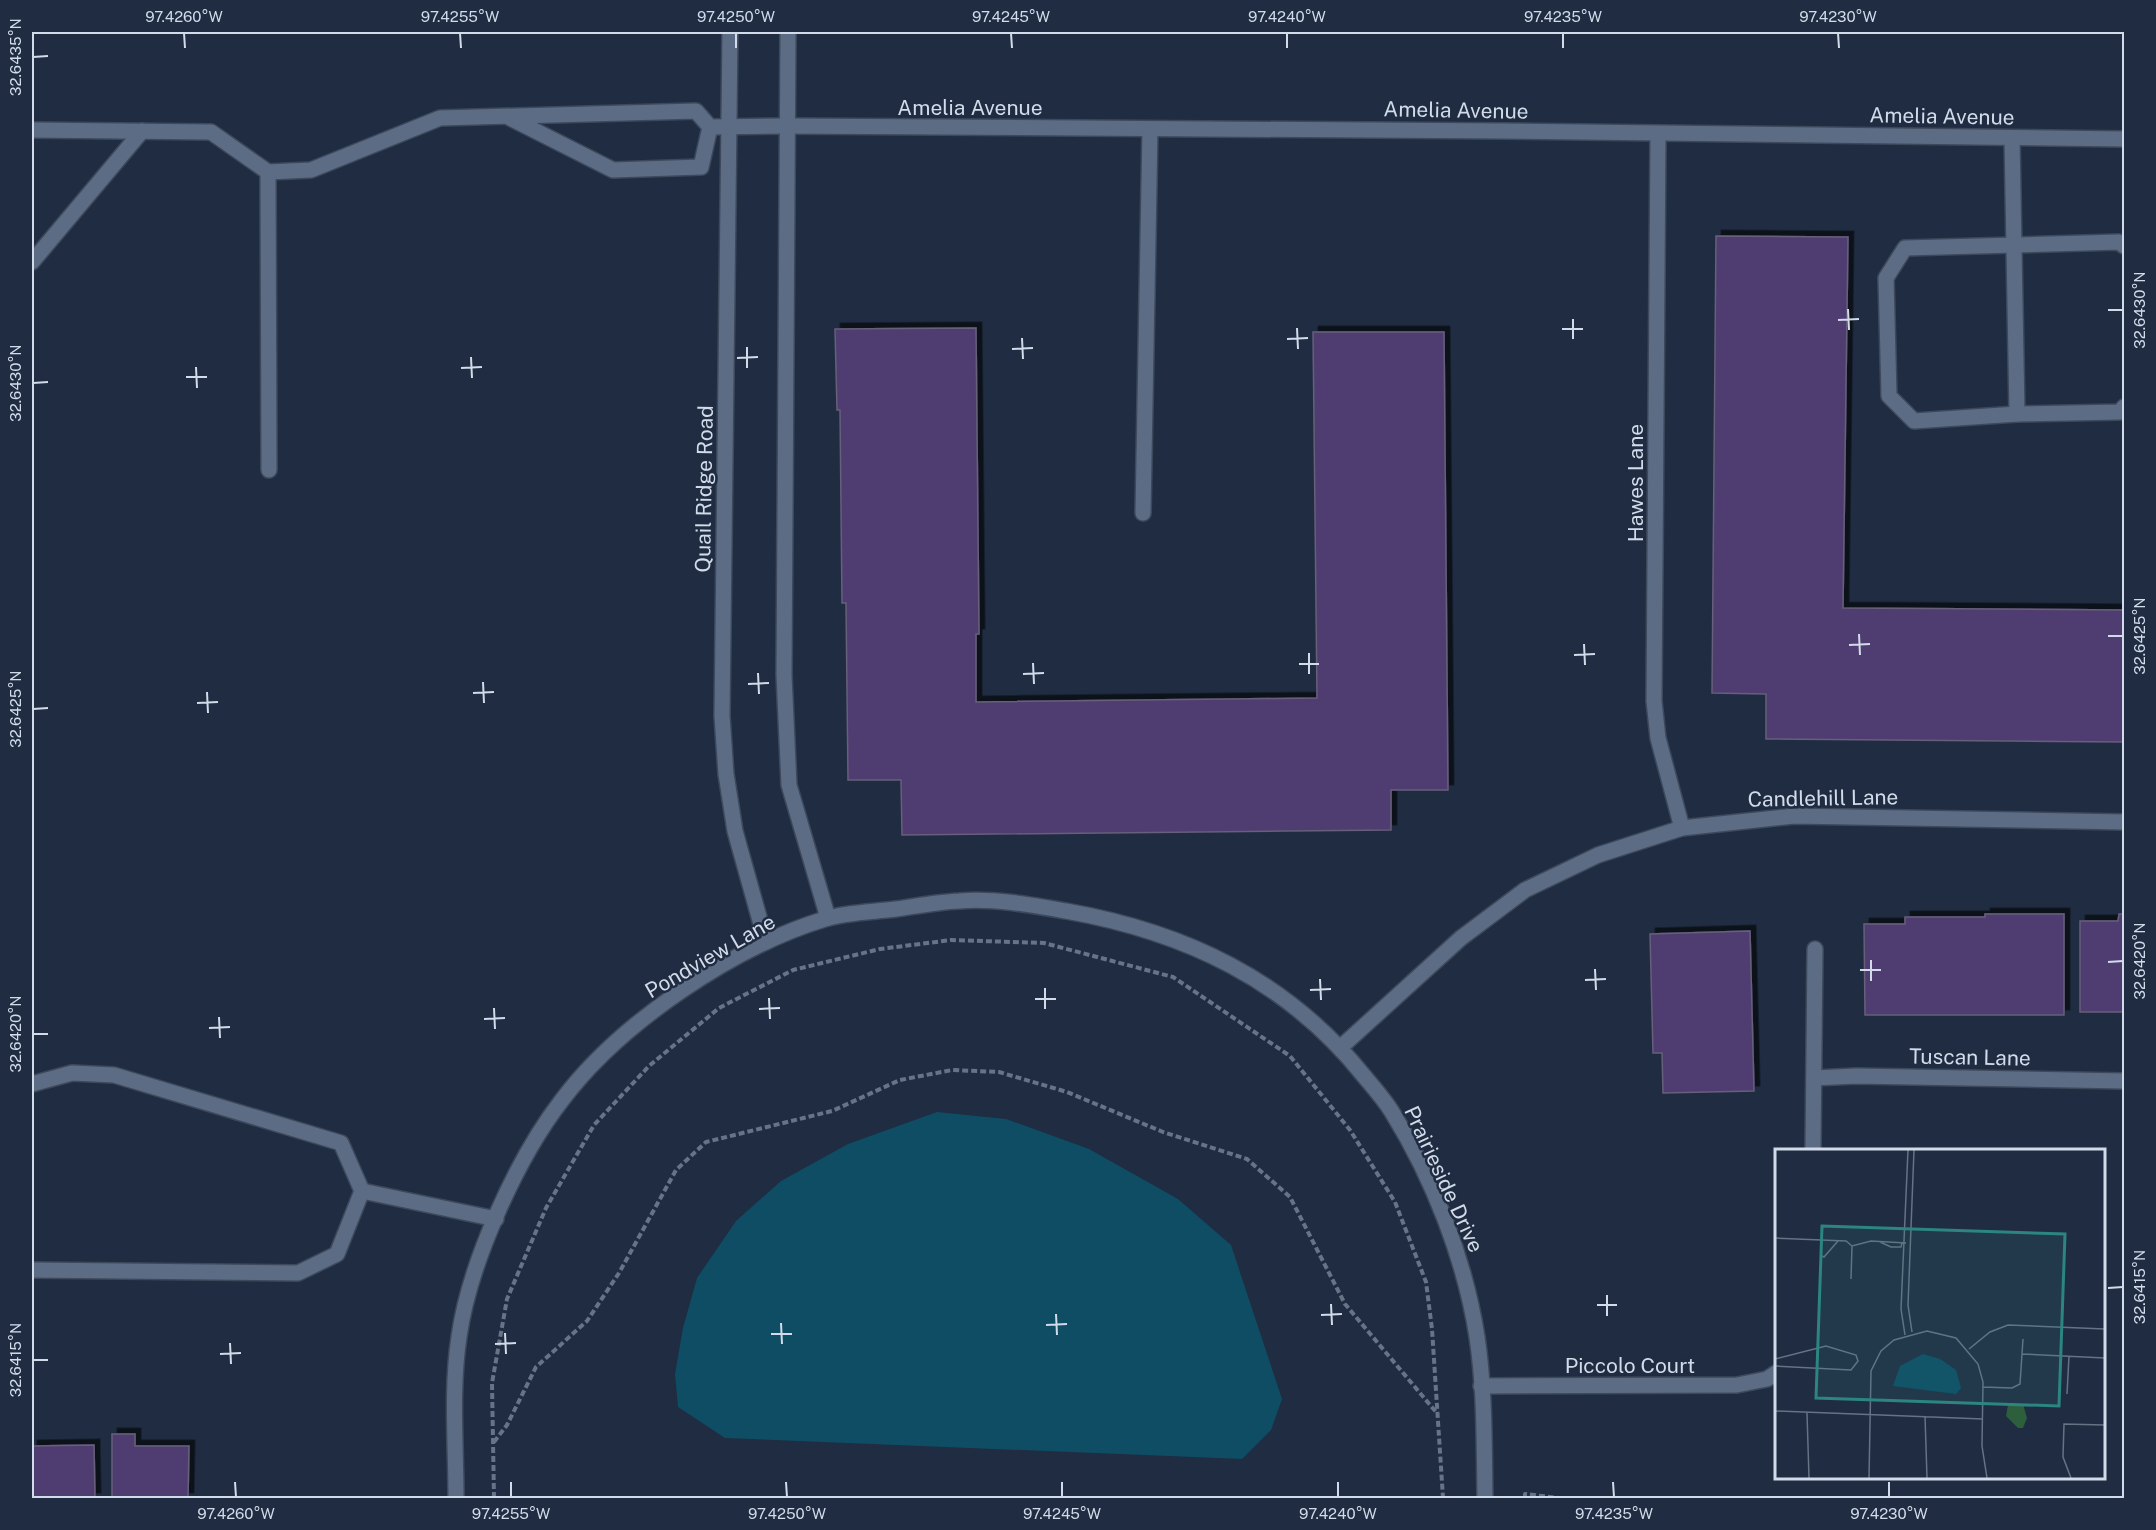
<svg xmlns="http://www.w3.org/2000/svg" width="2156" height="1530" viewBox="0 0 2156 1530" font-family="'Public Sans',sans-serif">
<style>
.water{fill:#0e4d64}
.building{fill:#503c72;stroke:#675f7a;stroke-width:1.5;filter:url(#shadow)}
.lines{fill:none;stroke-linecap:round;stroke-linejoin:round}
.service-casing{stroke:#3d485a;stroke-width:18}
.minor-casing{stroke:#3d485a;stroke-width:18}
.path{stroke:#677386;stroke-width:4;stroke-dasharray:6 3;stroke-linecap:butt}
.service{stroke:#5c6c85;stroke-width:15}
.minor{stroke:#5c6c85;stroke-width:15}
.ticks{fill:none;stroke:#d2dbe9;stroke-width:2}
.labels{text-anchor:middle;dominant-baseline:central;stroke-width:5;stroke-linejoin:round;paint-order:stroke}
.street-label{font-size:21px;fill:#d2dbe9;stroke:#1f2c42}
.inset-road{fill:none;stroke:#677285;stroke-width:1.5}
.view{fill:#2c8580;fill-opacity:0.15;stroke:#2c8580;stroke-width:3}
.inset-edge{fill:none;stroke:#d2dbe9;stroke-width:3}
.neatline{fill:none;stroke:#d2dbe9;stroke-width:2}
.ticks-label{font-size:15px;text-anchor:middle;fill:#d2dbe9}
</style>
<defs>
<filter id="shadow"><feDropShadow dx="5.5" dy="-5.5" stdDeviation="0" flood-color="#0009"/></filter>
</defs>
<rect width="100%" height="100%" fill="#1f2c42"/>
<path class="water" d="M937 1112 1006 1119 1089 1149 1178 1199 1231 1245 1282 1399 1271 1430 1242 1459 725 1438 678 1407 675 1374 683 1328 697 1278 736 1221 781 1181 848 1144Z"/>
<g class="building">
<path d="M1716 236 1848 237 1843 608 2124 610V742L1766 739V694L1712 693Z"/>
<path d="M976 328 979 634H976V702L1317 698 1313 332H1444L1448 790H1391V830L902 835 901 780H848L846 603H842L840 410H837L835 329Z"/>
<path d="M1985 914H2064V1015H1865L1864 924H1905V917H1985Z"/>
<path d="M2119 914H2124V1012H2080V921H2118Z"/>
<path d="M1750 931 1754 1091 1663 1093 1662 1053H1653L1650 934Z"/>
<path d="M112 1434H135V1446H189L188 1498H112Z"/>
<path d="M94 1445 95 1498H32V1446Z"/>
</g>
<g class="lines">
<defs>
<g id="service">
<path d="M787 126 1503 131 2124 139"/>
<path d="M1658 134 1654 701 1658 738 1682 828"/>
<path d="M2012 138 2017 414"/>
<path d="M2124 246 2119 242 1905 248 1886 278 1889 396 1914 421 2017 414 2120 412 2124 407"/>
<path d="M1143 513 1150 129"/>
</g>
<g id="minor">
<path d="M730 32 722 716 726 774 735 831 766 942"/>
<path d="M788 32 784 675 789 785 828 918"/>
<path d="M510 118 613 170 701 167 710 127"/>
<path d="M32 130 211 132 268 172 311 170 440 118 696 111 710 127 787 126"/>
<path d="M268 172 269 470"/>
<path d="M32 262 142 131"/>
<path d="M1341 1047 1461 938 1525 890 1598 855 1682 828 1794 816 2124 822"/>
<path d="M1814 1078 1856 1076 2124 1081"/>
<path d="M32 1084 72 1073 114 1075 341 1143 362 1191 337 1254 298 1273 32 1270"/>
<path d="M1813 1150 1815 949"/>
<path d="M362 1191 496 1219"/>
<path d="M1481 1386 1737 1385 1767 1379 1776 1373"/>
<path d="M456 1498C456 1446 451 1389 459 1337 469 1264 517 1158 562 1100 620 1023 733 947 825 919 847 912 873 912 896 909 917 906 938 902 959 901 993 898 1032 905 1066 911 1185 932 1287 980 1364 1076 1374 1088 1384 1099 1392 1112 1433 1178 1465 1260 1477 1337 1485 1390 1484 1445 1485 1498"/>
</g>
</defs>
<use href="#service" class="service-casing"/>
<use href="#minor" class="minor-casing"/>
<g class="path">
<path d="M494 1442 507 1425 536 1367 587 1321 619 1273 676 1170 706 1142 832 1111 900 1080 952 1070 999 1072 1067 1092 1163 1132 1247 1159 1290 1197 1345 1304 1436 1412"/>
<path d="M494 1498 492 1383 507 1299 546 1208 594 1125 649 1066 719 1008 793 970 880 949 951 940 1044 943 1173 977 1290 1056 1350 1130 1395 1202 1426 1282 1432 1329 1443 1498"/>
<path d="M1525 1498V1494L1559 1498"/>
</g>
<use href="#service" class="service"/>
<use href="#minor" class="minor"/>
</g>
<path class="ticks" d="M184 33 185 48M460 33 461 48M736 33V48M1011 33 1012 48M1287 33V48M1563 33V48M1838 33 1839 48M33 57 48 56M1848 309 1849 330M2108 310H2123M1573 319V339M1838 320 1859 319M1297 328 1298 349M1562 329H1583M1022 338 1023 359M1287 339 1308 338M747 347V368M1012 349 1033 348M471 357 472 378M737 358 758 357M196 367 197 388M461 368 482 367M186 377H207M33 383 48 382M1859 634 1860 655M2108 636H2123M1584 644 1585 665M1849 645 1870 644M1309 653V674M1574 655 1595 654M1033 663 1034 684M1299 664H1319M758 673 759 694M1023 674 1044 673M483 682 484 703M748 684 769 683M207 692 208 713M473 693 494 692M197 703 218 702M33 709 48 708M1871 960V981M2108 962 2123 961M1595 969 1596 990M1860 970H1881M1320 979 1321 1000M1585 980 1606 979M1045 988V1009M1310 990 1331 989M769 998 770 1019M1035 999H1056M494 1008 495 1029M759 1009 780 1008M219 1017 220 1038M484 1019 505 1018M209 1028 230 1027M33 1034H48M2108 1288 2123 1287M1607 1295V1316M1331 1304 1332 1325M1597 1305H1617M1056 1314 1057 1335M1321 1315 1342 1314M781 1323 782 1344M1046 1325 1067 1324M505 1333 506 1354M771 1334H792M230 1343 231 1364M495 1344 516 1343M220 1354 241 1353M33 1360H48M235 1482 236 1497M511 1482V1497M786 1482 787 1497M1062 1482V1497M1338 1482V1497M1613 1482 1614 1497M1889 1482V1497"/>
<g class="labels">
<g class="street-label">
<text x="970" y="107">Amelia Avenue</text>
<text transform="translate(1456 110) rotate(1)">Amelia Avenue</text>
<text transform="translate(1942 116) rotate(1)">Amelia Avenue</text>
<text transform="translate(1635 483) rotate(-90)">Hawes Lane</text>
<text transform="translate(704 489) rotate(-89)">Quail Ridge Road</text>
<text transform="translate(1823 798) rotate(-1)">Candlehill Lane</text>
<text transform="translate(710 956) rotate(-30)">Pondview Lane</text>
<text transform="translate(1970 1057) rotate(1)">Tuscan Lane</text>
<text transform="translate(1444 1179) rotate(65)">Prairieside Drive</text>
<text x="1630" y="1365">Piccolo Court</text>
</g>
</g>
<g transform="translate(1775 1149)">
<rect width="330" height="330" fill="#1f2c42"/>
<path d="M248 255 252 269 248 279H243L231 267 233 256Z" fill="#2d5f3c"/>
<path d="M148 205 165 210 181 221 186 239 181 245 118 237 125 217Z" fill="#0e4d64"/>
<path class="inset-road" d="M0 89 71 92 77 97 96 92 131 94M105 93 116 98H126L127 94M45 106 49 108 63 92M76 130 77 97M137 183 133 156 139 1M130 186 126 160 133 1M194 200 215 183 233 176 330 180M247 205 330 209M0 210 51 197 81 206 83 212 76 221 0 217M208 238 237 239 245 235 248 190M292 245 294 207M0 262 208 270M32 264 34 329M150 267 152 329M94 329 96 222 106 202 119 191 152 182 181 189 203 215 208 233 207 297 212 329M296 329 288 308 289 275 330 276"/>
<path class="view" d="M47 77 290 85 284 257 41 249Z"/>
<rect width="330" height="330" class="inset-edge"/>
</g>
<rect width="2156" height="1530" fill="none" stroke="#1f2c42" stroke-width="66"/>
<rect x="33" y="33" width="2090" height="1464" class="neatline"/>
<g class="ticks-label">
<text x="184" y="22">97.4260°W</text>
<text x="460" y="22">97.4255°W</text>
<text x="736" y="22">97.4250°W</text>
<text x="1011" y="22">97.4245°W</text>
<text x="1287" y="22">97.4240°W</text>
<text x="1563" y="22">97.4235°W</text>
<text x="1838" y="22">97.4230°W</text>
<text transform="translate(16 57) rotate(-90)" y="5">32.6435°N</text>
<text transform="translate(2140 310) rotate(-90)" y="5">32.6430°N</text>
<text transform="translate(16 383) rotate(-90)" y="5">32.6430°N</text>
<text transform="translate(2140 636) rotate(-90)" y="5">32.6425°N</text>
<text transform="translate(16 709) rotate(-90)" y="5">32.6425°N</text>
<text transform="translate(2140 961) rotate(-90)" y="5">32.6420°N</text>
<text transform="translate(16 1034) rotate(-90)" y="5">32.6420°N</text>
<text transform="translate(2140 1287) rotate(-90)" y="5">32.6415°N</text>
<text transform="translate(16 1360) rotate(-90)" y="5">32.6415°N</text>
<text x="236" y="1519">97.4260°W</text>
<text x="511" y="1519">97.4255°W</text>
<text x="787" y="1519">97.4250°W</text>
<text x="1062" y="1519">97.4245°W</text>
<text x="1338" y="1519">97.4240°W</text>
<text x="1614" y="1519">97.4235°W</text>
<text x="1889" y="1519">97.4230°W</text>
</g>
</svg>
